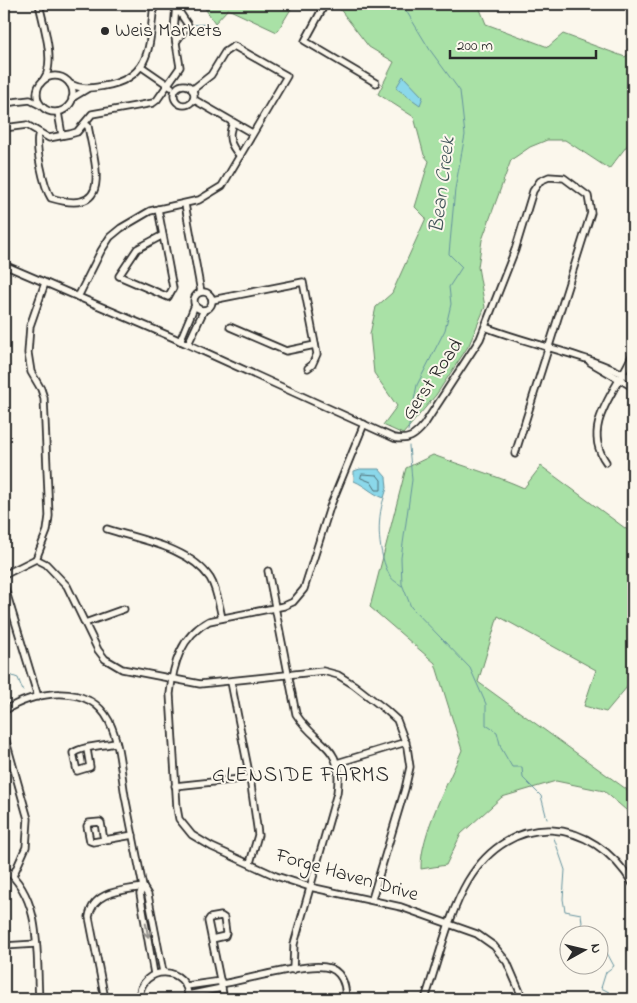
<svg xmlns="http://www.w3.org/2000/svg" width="637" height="1003" viewBox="0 0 637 1003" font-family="'Indie Flower',sans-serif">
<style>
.green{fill:#a9e1a6;stroke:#6a8668}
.water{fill:#8bd8ea;stroke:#65939e}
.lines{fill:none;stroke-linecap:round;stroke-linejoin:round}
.shore{stroke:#517077;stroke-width:1}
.stream{stroke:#65939e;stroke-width:1}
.minor-casing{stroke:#2b2b2b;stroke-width:9}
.minor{stroke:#fbf7ec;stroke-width:5.5}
.oneway{stroke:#93918c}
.poi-dot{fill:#2b2b2b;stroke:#fbf7ec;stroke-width:2}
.labels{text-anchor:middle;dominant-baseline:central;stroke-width:4;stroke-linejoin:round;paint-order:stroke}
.poi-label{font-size:20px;fill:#2b2b2b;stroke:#fbf7ec;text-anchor:start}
.street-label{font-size:20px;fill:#2b2b2b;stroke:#fbf7ec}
.water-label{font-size:21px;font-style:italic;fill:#43565b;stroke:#fbf7ec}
.neighbourhood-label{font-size:21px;letter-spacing:1px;fill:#2b2b2b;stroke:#fbf7ec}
</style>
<rect width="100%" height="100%" fill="#fbf7ec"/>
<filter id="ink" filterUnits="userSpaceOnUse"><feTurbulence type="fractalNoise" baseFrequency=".02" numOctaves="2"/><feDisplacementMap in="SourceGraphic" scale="10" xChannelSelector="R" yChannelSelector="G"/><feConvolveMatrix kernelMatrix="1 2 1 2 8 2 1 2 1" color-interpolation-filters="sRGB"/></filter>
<g filter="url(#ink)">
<g class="green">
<path d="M202 4H294L277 32 228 9 215 23Z"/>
<path d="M336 4H478L486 24 548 47 563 34 625 57 633 50V138L609 169 565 140H547L530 147 511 160 482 240 478 267 485 307 469 345 436 395 403 434 383 425 397 406 374 373 370 334 376 307 392 293 426 218 415 207 429 161 424 155 414 117 378 94 394 62 369 47Z"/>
<path d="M433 455C463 466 495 475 524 488L541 466 633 534V690L627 687 606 712 584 706 596 670 498 616 478 682 633 794V816L604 791 556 781 502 797 461 834 446 865 421 869C420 834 448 784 462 750L435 663 370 607 406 468Z"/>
</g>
<g class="water">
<path d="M403 76 423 97 420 105 396 88Z"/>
<path d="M360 469H379L386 477 387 488 384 498C372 494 366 486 354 481V471Z"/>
</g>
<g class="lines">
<path class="shore" d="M362 474 377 475 381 480V490H376L371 482 361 478Z"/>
<g class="stream">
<path d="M402 4 430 50 460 91 465 135 455 189 449 254 462 267 449 287 451 304 445 330 417 385 408 431"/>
<path d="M191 25 208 24"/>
<path d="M409 446 412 480 401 558 402 584 411 607 470 668 486 704V725L497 732 501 748 512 767H522L523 778 541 796 547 819"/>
<path d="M384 498C376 521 378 554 390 576 392 580 398 583 402 586"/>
<path d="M4 673 18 678 23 691"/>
<path d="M554 838 565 870 563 899 565 911 581 914 582 923 579 930 583 935 591 936"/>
<path d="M600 940 614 966 606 972 601 988 609 992 606 999"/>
</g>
<defs>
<g id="minor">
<path d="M39 4C43 23 56 63 44 79"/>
<path d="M325 4 305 41 376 83"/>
<path d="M176 7 188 25 176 42"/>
<path d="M142 67 171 87"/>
<circle cx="55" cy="94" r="18"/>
<path d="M70 84C82 90 91 88 104 86 153 78 149 44 154 4"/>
<circle cx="184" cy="95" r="10"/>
<path d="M72 98 87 89"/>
<path d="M193 99 252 133"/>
<path d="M4 103 30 100 40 105"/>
<path d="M58 112 62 135"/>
<path d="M233 123C227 137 230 145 240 156"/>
<path d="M4 128 27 125 49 138 70 134 77 132 92 114 153 103 157 100 180 67 174 31 176 4"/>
<path d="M39 133C34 145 44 187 51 198 114 217 95 165 88 126L84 124"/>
<path d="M185 204 201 292"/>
<path d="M158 209 173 288 168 297 119 276 137 249 163 235"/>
<path d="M4 265 174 338 394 438C408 441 415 436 424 425L480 339 515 250 533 191 540 181 549 177 564 178 588 196 591 213 515 454"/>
<circle cx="203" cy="301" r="9"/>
<path d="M78 297 101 251 110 237 121 228 150 211 199 200 222 186 287 76 234 46 225 52 211 75 192 90"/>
<path d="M212 300 303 282 317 354 312 365 308 368"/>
<path d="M230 327 286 351 315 345"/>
<path d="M485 327C534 346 587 354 633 379"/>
<path d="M180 341 195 305"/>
<path d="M188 344 204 310"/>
<path d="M590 362 633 387"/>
<path d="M364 424 330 507 304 589 293 602 284 606 209 621C181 636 173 664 170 694L177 808 179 819 192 835 212 847 276 876 310 887 401 907 477 934 494 946 507 962 523 999"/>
<path d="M606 462C579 425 620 387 633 353"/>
<path d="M107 529C140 540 189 547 210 578 217 589 219 605 222 618"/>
<path d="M36 559 47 531 49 516 44 398 41 389 31 372 28 353 30 326 45 283"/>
<path d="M268 571 296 714C317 748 344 742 337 793L294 944 293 970"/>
<path d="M4 575 36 559 46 564 67 586 98 650 105 659 122 669 200 684 323 671 338 675 354 685 386 710 397 720 407 747 410 767 405 789 372 899"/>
<path d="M4 585 38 697"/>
<path d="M85 623 124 609"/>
<path d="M231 682 250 778 257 827 258 835 250 863"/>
<path d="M4 711C34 691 89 682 109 721 120 743 121 773 125 796 131 827 137 857 143 887L148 895 163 972"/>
<path d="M4 734 28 819 26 847 13 876"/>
<path d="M87 749 90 767 77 771 73 753C83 746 102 746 115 743"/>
<path d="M337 763 406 742"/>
<path d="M175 786 250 778"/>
<path d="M104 840 101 823 100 822 89 823 87 826 90 841 93 842 133 835"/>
<path d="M4 868C43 899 36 954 39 999"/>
<path d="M143 887 140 894 154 974"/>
<path d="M212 939 225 936 226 933 224 918 221 916 210 918 208 921 224 999"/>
<path d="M4 946 36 944"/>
<path d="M222 984C245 980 305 963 325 967 341 969 347 985 345 999"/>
<path d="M186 986 221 981"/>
<path d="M188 995 222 988"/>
<path d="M105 999 89 917C93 891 121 891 143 887"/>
<path d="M124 999 139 996"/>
<path d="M139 999C140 963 190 965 188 999"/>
<path d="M425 999C438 962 448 915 468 881 511 809 592 816 633 884"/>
</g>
</defs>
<use href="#minor" class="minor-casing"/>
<use href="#minor" class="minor"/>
</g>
<defs><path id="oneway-shaft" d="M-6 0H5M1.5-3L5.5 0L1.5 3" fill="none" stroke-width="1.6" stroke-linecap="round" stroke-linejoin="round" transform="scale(1.25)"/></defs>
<use class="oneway" href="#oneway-shaft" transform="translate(147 930) rotate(80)"/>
</g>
<circle class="poi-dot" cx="105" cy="31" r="5"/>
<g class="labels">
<g class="poi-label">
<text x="115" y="31">Weis Markets</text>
</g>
<g class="street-label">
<text transform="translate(433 380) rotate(-56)">Gerst Road</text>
<text transform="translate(347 876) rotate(16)">Forge Haven Drive</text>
</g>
<g class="water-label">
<text transform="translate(443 185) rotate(-83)">Bean Creek</text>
</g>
<g class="neighbourhood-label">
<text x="301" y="776">GLENSIDE FARMS</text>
</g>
</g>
<rect width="637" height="1003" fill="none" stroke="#fbf7ec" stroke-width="20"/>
<rect x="10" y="10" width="617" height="983" fill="none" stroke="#2b2b2b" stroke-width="2" filter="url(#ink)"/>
<g transform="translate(584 950) rotate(82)"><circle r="24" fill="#fbf7ec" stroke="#a8a59f"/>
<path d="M0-4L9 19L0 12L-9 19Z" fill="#2b2b2b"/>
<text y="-8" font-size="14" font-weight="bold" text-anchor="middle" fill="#2b2b2b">N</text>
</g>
<path d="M450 50v8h146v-8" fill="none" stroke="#2b2b2b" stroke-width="2.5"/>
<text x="457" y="50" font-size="15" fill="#2b2b2b" stroke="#fbf7ec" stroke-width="4" paint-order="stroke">200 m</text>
</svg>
